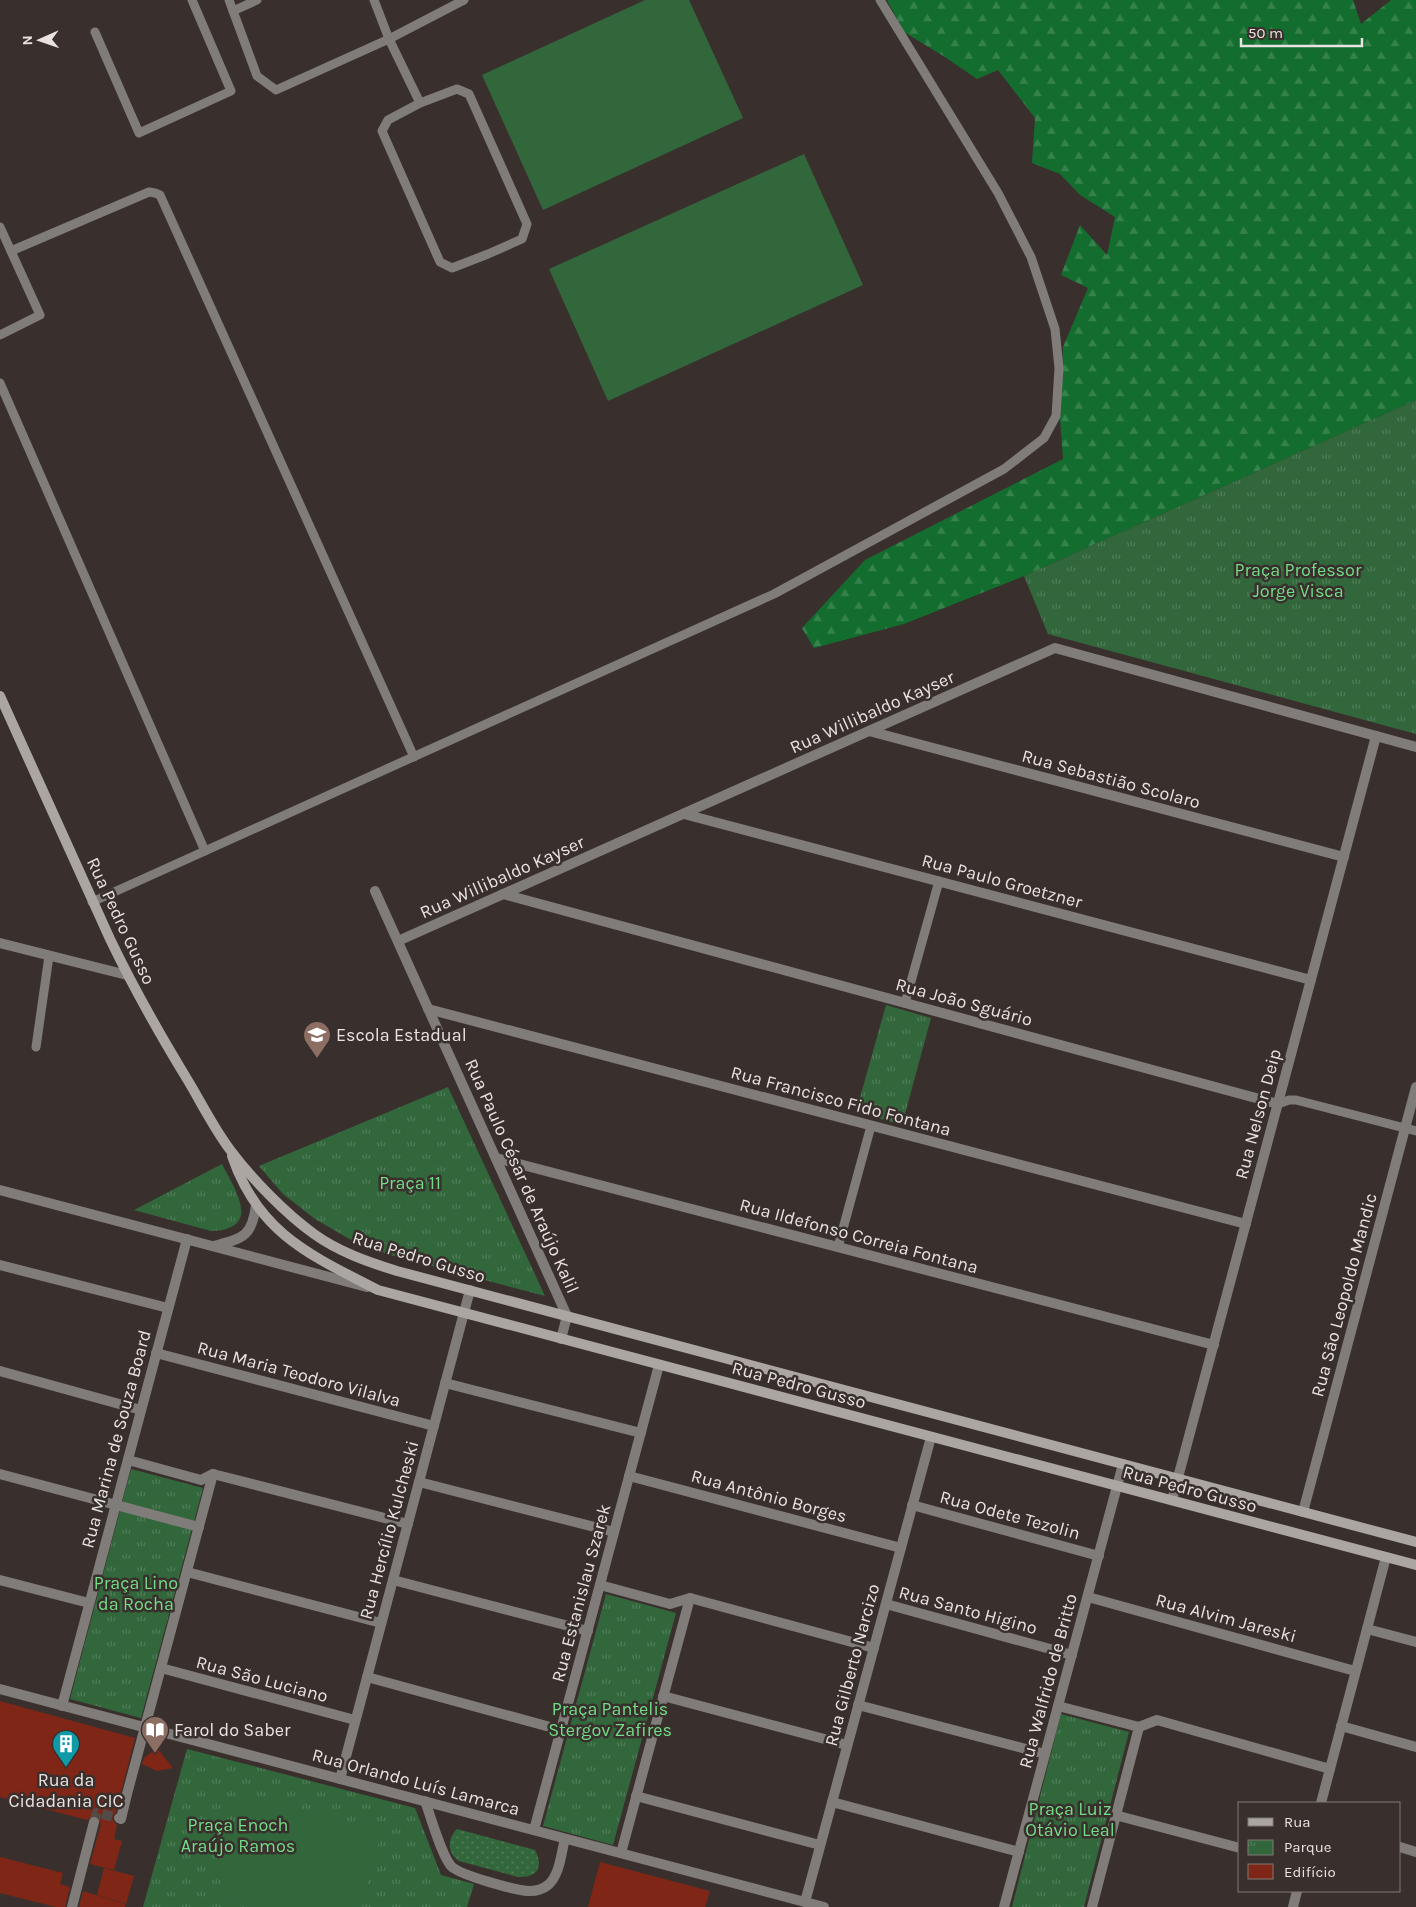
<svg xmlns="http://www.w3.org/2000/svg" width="1416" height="1907" viewBox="0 0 1416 1907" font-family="Karla,sans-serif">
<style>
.grass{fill:url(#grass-dots)}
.forest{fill:url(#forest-firs)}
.park{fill:url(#park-tufts)}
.pitch{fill:#32673c}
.building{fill:#7f2616}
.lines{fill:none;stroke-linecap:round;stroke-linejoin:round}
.street-tunnel{stroke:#534b48;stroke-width:10;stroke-dasharray:10 5;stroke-linecap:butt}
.lane{stroke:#807c7a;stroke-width:9}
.street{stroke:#807c7a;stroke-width:10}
.secondary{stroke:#aca6a2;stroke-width:10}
.labels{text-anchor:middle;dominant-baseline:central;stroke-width:5;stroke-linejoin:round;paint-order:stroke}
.park-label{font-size:18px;fill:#72dd87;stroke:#39302d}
.street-label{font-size:18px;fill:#e8e3e1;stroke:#39302d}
.poi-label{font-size:18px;fill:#e8e3e1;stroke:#39302d;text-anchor:start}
</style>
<defs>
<pattern id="grass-dots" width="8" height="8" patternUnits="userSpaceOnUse" patternTransform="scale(1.25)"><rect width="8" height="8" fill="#32673c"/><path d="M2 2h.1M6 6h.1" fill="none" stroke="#507d58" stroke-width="1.8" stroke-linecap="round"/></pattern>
<pattern id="forest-firs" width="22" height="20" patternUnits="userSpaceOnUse" patternTransform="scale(1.25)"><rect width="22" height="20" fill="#136d2e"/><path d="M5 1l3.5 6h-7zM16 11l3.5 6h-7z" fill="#35824c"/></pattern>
<pattern id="park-tufts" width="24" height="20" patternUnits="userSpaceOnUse" patternTransform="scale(1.25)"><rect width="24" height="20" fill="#32673c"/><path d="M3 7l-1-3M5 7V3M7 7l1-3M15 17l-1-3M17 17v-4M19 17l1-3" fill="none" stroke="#507d58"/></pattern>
</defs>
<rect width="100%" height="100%" fill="#39302d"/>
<path class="grass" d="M457 1829 535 1850C544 1867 537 1878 518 1877L459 1861C447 1853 447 1839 457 1829Z"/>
<path class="forest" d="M887 0H1353L1361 24 1391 0H1416V400L1024 576 904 624 814 648 802 628 865 560 1063 459 1060 418 1063 347 1088 288 1061 275 1080 225 1107 255 1115 217 1080 195 1060 174 1032 163 1035 118 998 70 977 79 945 57 904 32Z"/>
<g class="park">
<path d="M1416 400V734L1048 634 1024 576Z"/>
<path d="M886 1005 931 1018 902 1125 856 1112Z"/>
<path d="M448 1087 545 1296 387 1254 353 1241 315 1219 283 1194 259 1166Z"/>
<path d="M222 1164C235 1190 263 1229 211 1231L134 1210Z"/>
<path d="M131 1469 203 1488 141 1718 70 1699Z"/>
<path d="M606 1594 676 1613 613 1845 543 1826Z"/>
<path d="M1061 1714 1129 1732 1084 1907H1012Z"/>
<path d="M187 1749 415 1808 441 1875 474 1884 467 1907H143Z"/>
</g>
<g class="pitch">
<path d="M645 0H689L743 118 543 210 482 75Z"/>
<path d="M804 154 863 285 608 401 549 269Z"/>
<path d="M244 1795 381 1832 361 1907H246L216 1899Z"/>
</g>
<g class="building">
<path d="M0 1701 135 1738 116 1812 112 1818 114 1822 117 1825 114 1839 122 1841 114 1870 90 1864 101 1824 98 1817 92 1816 87 1820 0 1797Z"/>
<path d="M157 1748 173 1768 157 1771 142 1764 144 1758Z"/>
<path d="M0 1857 63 1873 60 1884 70 1887 65 1907H56L0 1893Z"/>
<path d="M600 1862 710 1891 705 1907H588Z"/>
<path d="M104 1868 134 1876 126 1904 97 1895Z"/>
<path d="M83 1891 125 1904V1907H79Z"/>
</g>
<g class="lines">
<path class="street-tunnel" d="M94 1822 97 1813 119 1818"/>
<g class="lane">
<path d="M229 0 257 76 276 90 389 39 464 0"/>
<path d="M374 0 389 39 420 103"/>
<path d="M233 11 257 0"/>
<path d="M95 32 139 133 231 91 192 0"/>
<path d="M457 89 469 94 527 224 522 239 488 254 452 268 440 262 382 131 388 120 420 103Z"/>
<path d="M0 227 40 315 0 335"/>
<path d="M11 251 149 192 155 193 160 195 414 757"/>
<path d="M0 383 205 851"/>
<path d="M92 902 774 594 1004 469 1044 438 1056 416 1059 368 1055 329 1031 257 998 193 880 0"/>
<path d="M905 1003 939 881"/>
<path d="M36 1047 49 956"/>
<path d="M1278 1104 1289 1100H1296L1416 1131"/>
<path d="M838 1247 871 1126"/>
</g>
<g class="street">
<path d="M869 731 1344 857"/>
<path d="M684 814 1311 980"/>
<path d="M375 891 567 1316 561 1339"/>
<path d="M503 894 1278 1104"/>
<path d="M398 941 1055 648 1416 747"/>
<path d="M0 943 127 975"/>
<path d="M428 1009 1246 1224"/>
<path d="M496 1158 1214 1345"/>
<path d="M0 1190 367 1287"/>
<path d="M214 1246C243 1238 252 1237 256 1205"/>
<path d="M0 1265 168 1308"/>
<path d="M156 1353 434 1426"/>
<path d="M0 1371 141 1410"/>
<path d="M445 1383 641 1433"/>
<path d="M128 1460 201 1480 213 1474 408 1524"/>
<path d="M0 1474 199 1527"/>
<path d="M629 1476 901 1548"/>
<path d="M419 1482 614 1532"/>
<path d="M1172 1500 1376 736"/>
<path d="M912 1505 1099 1556"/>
<path d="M1303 1512 1416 1087"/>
<path d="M187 1572 381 1623"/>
<path d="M0 1580 89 1603"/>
<path d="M393 1580 588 1631"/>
<path d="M600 1585 670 1604 690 1598 874 1648"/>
<path d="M1088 1597 1355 1671"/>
<path d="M886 1604 1072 1655"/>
<path d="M1367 1629 1416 1642"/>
<path d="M161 1668 355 1720"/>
<path d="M367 1677 561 1730"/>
<path d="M0 1689 824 1907"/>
<path d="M663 1696 847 1745"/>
<path d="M858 1705 1045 1754"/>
<path d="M62 1706 187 1239"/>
<path d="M1058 1706 1139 1727 1157 1720 1330 1769"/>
<path d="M1341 1726 1416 1747"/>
<path d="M340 1779 470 1290"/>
<path d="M636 1796 820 1845"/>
<path d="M425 1801C431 1817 441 1854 451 1866 459 1875 517 1891 530 1891 537 1891 543 1889 548 1885 560 1875 561 1853 565 1839"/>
<path d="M832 1802 1019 1852"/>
<path d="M1321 1803 1386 1557"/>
<path d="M1115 1815 1240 1848"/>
<path d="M119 1818 121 1819 127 1794 213 1474"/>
<path d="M534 1830 659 1365"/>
<path d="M1400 1847 1416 1852"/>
<path d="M621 1853 690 1598"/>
<path d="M805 1902 931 1437"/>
<path d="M72 1907 94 1822"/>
<path d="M1004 1907 1123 1464"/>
<path d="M1092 1907 1139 1727"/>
<path d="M1293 1907 1297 1891"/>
</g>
<g class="secondary">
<path d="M0 696 110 939C133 987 159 1033 187 1079 201 1102 214 1129 231 1151 252 1179 285 1213 314 1234 339 1252 368 1262 397 1271L1416 1542"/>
<path d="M232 1156C258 1233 310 1255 378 1290L1416 1565"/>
</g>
</g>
<defs>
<symbol id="school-pin" viewBox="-11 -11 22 30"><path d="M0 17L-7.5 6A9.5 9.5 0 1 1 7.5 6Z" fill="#8d6e63" stroke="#39302d"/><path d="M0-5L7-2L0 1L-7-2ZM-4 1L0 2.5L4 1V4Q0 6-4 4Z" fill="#fff"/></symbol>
<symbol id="library-pin" viewBox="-11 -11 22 30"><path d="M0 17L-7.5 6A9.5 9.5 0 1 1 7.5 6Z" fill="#8d6e63" stroke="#39302d"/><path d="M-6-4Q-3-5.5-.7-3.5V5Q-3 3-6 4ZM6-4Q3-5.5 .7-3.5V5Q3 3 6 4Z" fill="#fff"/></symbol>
<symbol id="building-pin" viewBox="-11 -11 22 30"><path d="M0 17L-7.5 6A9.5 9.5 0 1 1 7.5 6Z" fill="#0f9aa8" stroke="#39302d"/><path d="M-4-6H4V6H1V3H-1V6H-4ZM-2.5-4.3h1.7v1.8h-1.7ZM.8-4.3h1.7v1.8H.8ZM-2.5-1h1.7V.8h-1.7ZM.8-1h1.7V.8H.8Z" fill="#fff"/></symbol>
</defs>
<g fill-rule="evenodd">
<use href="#school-pin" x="301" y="1019" width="32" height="43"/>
<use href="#library-pin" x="139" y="1714" width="32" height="43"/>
<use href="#building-pin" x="50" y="1728" width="32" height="43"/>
</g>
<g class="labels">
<g class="park-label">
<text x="1298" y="570">Praça Professor<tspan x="1298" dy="21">Jorge Visca</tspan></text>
<text x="410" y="1183">Praça 11</text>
<text x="136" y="1583">Praça Lino<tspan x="136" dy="21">da Rocha</tspan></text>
<text x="610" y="1709">Praça Pantelis<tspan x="610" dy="21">Stergov Zafires</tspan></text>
<text x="1070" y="1809">Praça Luiz<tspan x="1070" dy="21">Otávio Leal</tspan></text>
<text x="238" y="1825">Praça Enoch<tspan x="238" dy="21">Araújo Ramos</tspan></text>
</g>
<g class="street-label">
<text transform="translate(872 712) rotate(-24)">Rua Willibaldo Kayser</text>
<text transform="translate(1111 779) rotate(15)">Rua Sebastião Scolaro</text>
<text transform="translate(502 877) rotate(-24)">Rua Willibaldo Kayser</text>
<text transform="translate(1002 881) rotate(15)">Rua Paulo Groetzner</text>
<text transform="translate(121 921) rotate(65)">Rua Pedro Gusso</text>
<text transform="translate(964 1002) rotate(15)">Rua João Sguário</text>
<text transform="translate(841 1101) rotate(15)">Rua Francisco Fido Fontana</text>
<text transform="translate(1258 1114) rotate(-75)">Rua Nelson Deip</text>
<text transform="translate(522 1176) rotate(66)">Rua Paulo César de Araújo Kalil</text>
<text transform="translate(859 1236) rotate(15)">Rua Ildefonso Correia Fontana</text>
<text transform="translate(419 1257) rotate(17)">Rua Pedro Gusso</text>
<text transform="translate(1344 1295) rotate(-75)">Rua São Leopoldo Mandic</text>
<text transform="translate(299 1374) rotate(15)">Rua Maria Teodoro Vilalva</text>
<text transform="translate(799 1385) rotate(15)">Rua Pedro Gusso</text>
<text transform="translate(116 1439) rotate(-75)">Rua Marina de Souza Board</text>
<text transform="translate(1190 1489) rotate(15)">Rua Pedro Gusso</text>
<text transform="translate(769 1496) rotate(15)">Rua Antônio Borges</text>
<text transform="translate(1010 1515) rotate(15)">Rua Odete Tezolin</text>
<text transform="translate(389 1530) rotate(-75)">Rua Hercílio Kulcheski</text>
<text transform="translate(581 1593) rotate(-75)">Rua Estanislau Szarek</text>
<text transform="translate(968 1610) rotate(15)">Rua Santo Higino</text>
<text transform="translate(1226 1618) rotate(15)">Rua Alvim Jareski</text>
<text transform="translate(852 1665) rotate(-75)">Rua Gilberto Narcizo</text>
<text transform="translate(262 1679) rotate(15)">Rua São Luciano</text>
<text transform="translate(1048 1681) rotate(-75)">Rua Walfrido de Britto</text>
<text transform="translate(416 1782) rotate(15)">Rua Orlando Luís Lamarca</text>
</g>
<g class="poi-label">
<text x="336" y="1035">Escola Estadual</text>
<text x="174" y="1730">Farol do Saber</text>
<text x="66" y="1780" text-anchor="middle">Rua da<tspan x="66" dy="21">Cidadania CIC</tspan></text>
</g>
</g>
<rect x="1238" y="1802" width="162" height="90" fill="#39302d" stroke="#7f7875"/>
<rect x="1248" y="1818" width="25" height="8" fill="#aca6a2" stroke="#7f7875"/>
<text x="1284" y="1827" font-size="15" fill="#e8e3e1">Rua</text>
<rect x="1248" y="1840" width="25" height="15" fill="url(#park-tufts)" stroke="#7f7875"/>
<text x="1284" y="1852" font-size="15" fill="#e8e3e1">Parque</text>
<rect x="1248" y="1864" width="25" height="15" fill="#7f2616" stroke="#7f7875"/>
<text x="1284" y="1877" font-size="15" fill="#e8e3e1">Edifício</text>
<g transform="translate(40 40) rotate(268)" stroke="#39302d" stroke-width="4" paint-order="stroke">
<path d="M0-4L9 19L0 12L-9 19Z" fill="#e8e3e1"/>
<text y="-8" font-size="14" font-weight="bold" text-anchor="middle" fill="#e8e3e1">N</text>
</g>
<path d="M1241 38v8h121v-8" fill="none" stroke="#e8e3e1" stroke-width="2.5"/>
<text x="1248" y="38" font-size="15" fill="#e8e3e1" stroke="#39302d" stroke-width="4" paint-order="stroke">50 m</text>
</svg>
